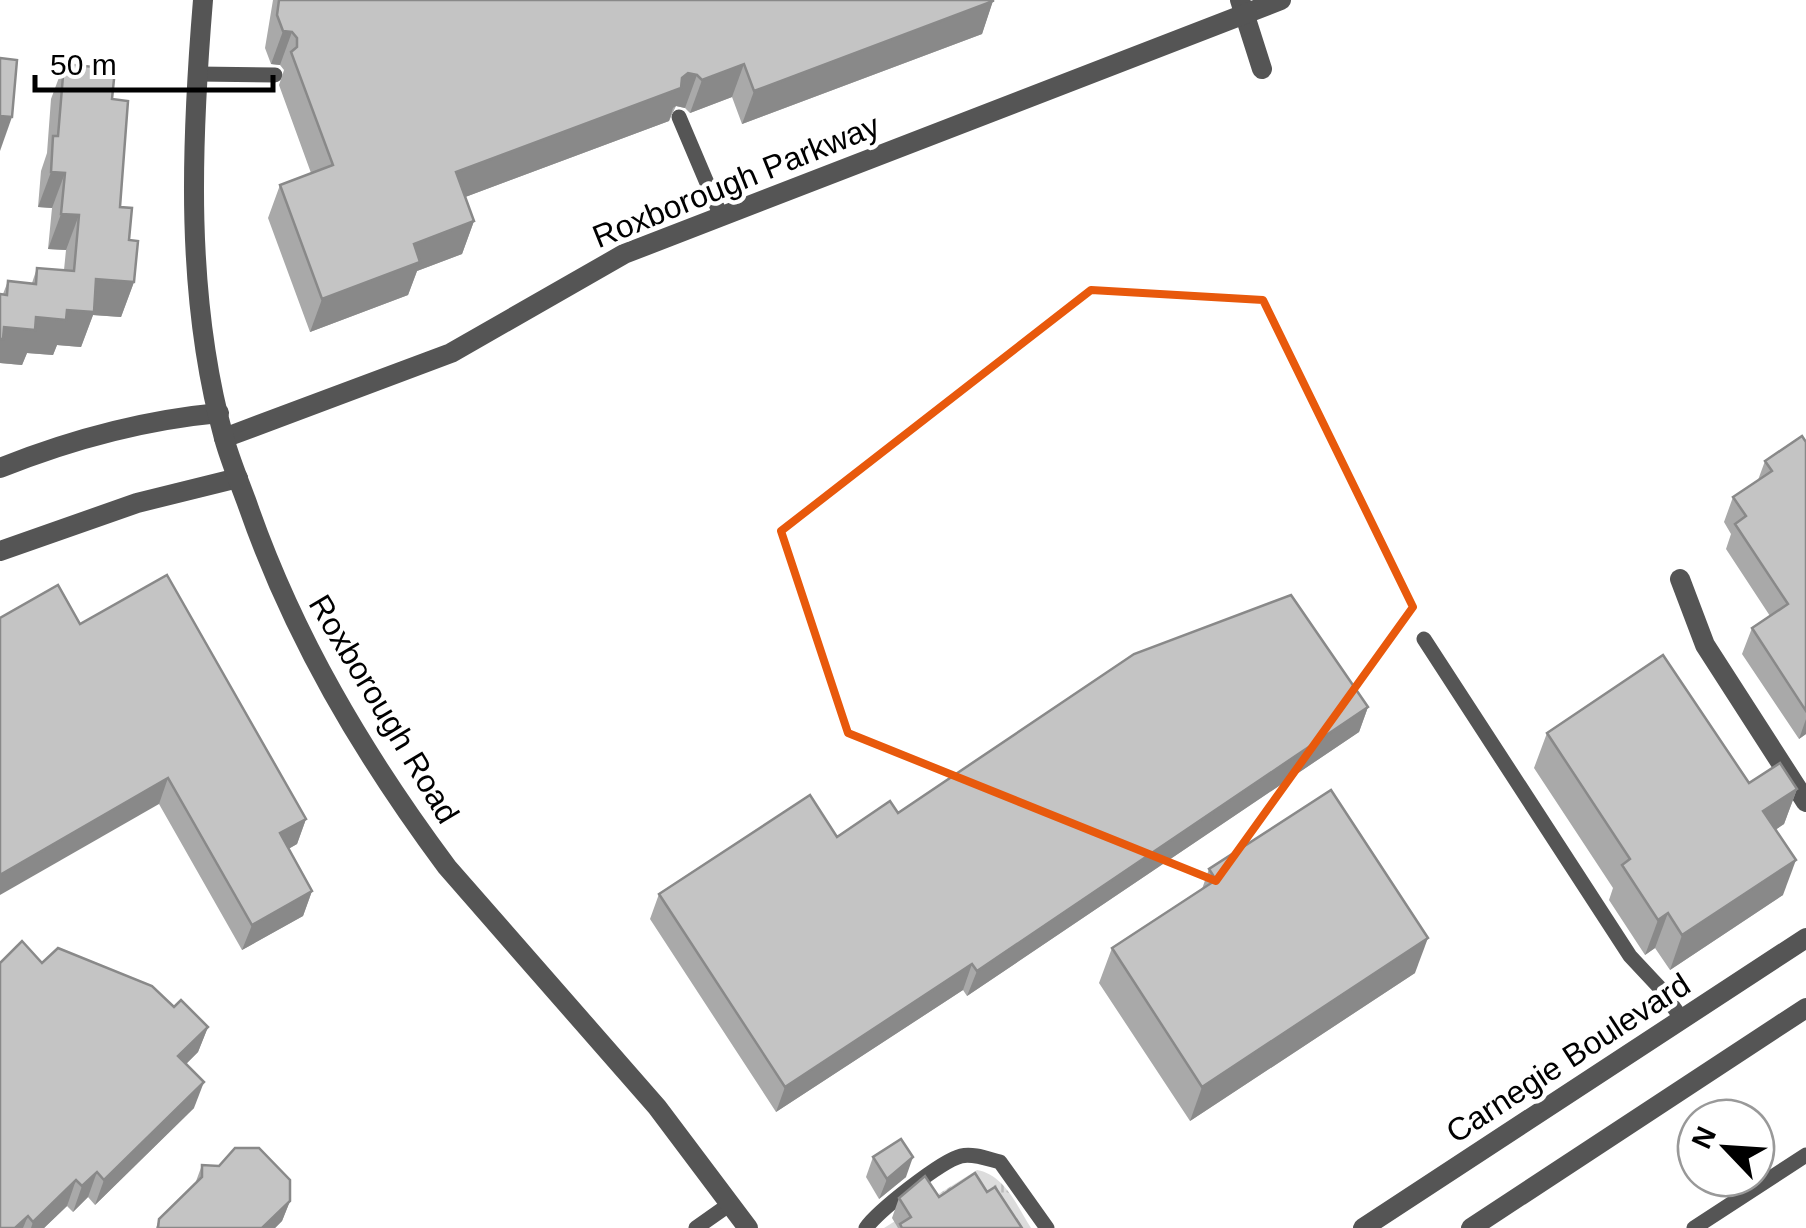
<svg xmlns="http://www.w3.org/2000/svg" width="1806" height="1228" viewBox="0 0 1806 1228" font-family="Arial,sans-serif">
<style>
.grass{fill:url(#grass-tufts)}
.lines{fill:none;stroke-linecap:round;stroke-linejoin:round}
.service{stroke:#555;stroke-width:15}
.minor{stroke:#555;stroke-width:20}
.tertiary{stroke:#555;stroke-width:20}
.wall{fill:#a9a9a9}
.shaded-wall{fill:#898989}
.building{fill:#c4c4c4;stroke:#898989;stroke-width:2.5}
.marked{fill:none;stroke:#e8590c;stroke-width:8;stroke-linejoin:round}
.labels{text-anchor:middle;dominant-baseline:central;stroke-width:9;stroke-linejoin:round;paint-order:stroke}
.street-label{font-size:32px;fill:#000;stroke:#fff}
</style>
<defs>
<pattern id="grass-tufts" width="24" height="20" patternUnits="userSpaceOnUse" patternTransform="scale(2.5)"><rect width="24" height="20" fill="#dcdcdc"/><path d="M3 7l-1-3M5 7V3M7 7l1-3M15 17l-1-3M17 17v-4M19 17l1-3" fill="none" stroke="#bbb"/></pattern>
</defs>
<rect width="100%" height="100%" fill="#fff"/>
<path class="grass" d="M977 1170C1005 1175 1017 1206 1031 1228H884Z"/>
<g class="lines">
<g class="service">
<path d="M198 74 275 75"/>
<path d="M679 117 721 216"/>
<path d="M1424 639 1630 956 1659 987 1682 1019"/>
<path d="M696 1228 730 1204"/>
<path d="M866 1228C878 1211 941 1161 961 1156 973 1153 988 1159 1000 1162L1047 1228"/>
<path d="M1694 1228 1806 1155"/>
</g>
<g class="minor">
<path d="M1240 0 1262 69"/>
<path d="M224 438 451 353 624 254 1281 0"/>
<path d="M0 468C70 440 144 420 219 413"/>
<path d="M0 551 137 503 238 478"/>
<path d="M1680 579 1705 645 1806 802"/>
</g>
<g class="tertiary">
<path d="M203 0C191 145 185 297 224 438 230 460 239 481 247 503 293 636 363 754 447 867L657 1107 748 1228"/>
<path d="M1363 1228 1806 938"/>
<path d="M1471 1228 1806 1008"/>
</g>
</g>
<g class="wall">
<path d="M273 0H993L982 34 742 124 732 97 690 113 685 108 676 106 669 121 465 197 474 221 462 254 417 271 408 295 310 332 268 218 280 185 311 173 279 85 284 70 280 65 271 64 265 48Z"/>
<path d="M64 64 112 99 120 207 129 240 134 282 121 317 93 315 81 347 57 345 53 355 27 353 22 365 0 363V294H3L8 281 32 283 37 268 64 270 66 250 48 249 52 208 38 207 41 171 47 153 51 99Z"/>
<path d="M1806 442V734L1799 739 1742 654 1752 628 1770 616 1726 549 1731 534 1724 522 1733 497 1758 480 1765 461Z"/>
<path d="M80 624 306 819 297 844 288 849 312 891 303 916 242 950 159 804Z"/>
<path d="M1368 707 1359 732 967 996 963 990 776 1112 650 919 659 894 837 837 898 813Z"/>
<path d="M1547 733 1749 783 1797 789 1784 824 1775 830 1783 895 1670 970 1655 948 1645 955 1609 900 1613 888 1534 768Z"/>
<path d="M1209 869 1415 973 1190 1121 1099 983 1112 948 1202 889Z"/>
<path d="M42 963 174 1007 208 1027 198 1052 186 1064 194 1108 95 1205 88 1197 73 1212 67 1206 44 1228H0Z"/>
<path d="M873 1157 906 1177 879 1199 866 1177Z"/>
<path d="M202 1165 290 1201 282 1221 275 1228H156L159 1219 195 1184Z"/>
<path d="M987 1192 1022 1228H898L892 1218 899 1198 939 1197Z"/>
</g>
<g class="shaded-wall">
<path d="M993 1 982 34 742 124 754 91Z"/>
<path d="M283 31 292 32 280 65 271 64Z"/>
<path d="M744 64 732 97 690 113 702 80Z"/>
<path d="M688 73 697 75 685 108 676 106 673 108 669 121 444 205 456 172 682 78Z"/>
<path d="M0 116 12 117 0 151Z"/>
<path d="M51 172 65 173 52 208 38 207Z"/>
<path d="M61 214 79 215 66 250 48 249Z"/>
<path d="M474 221 462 254 417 271 408 295 310 332 322 299 414 244Z"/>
<path d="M96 279 134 282 121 317 93 315 81 347 57 345 53 355 27 353 22 365 0 363V339L4 327 67 310Z"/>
<path d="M1368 707 1359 732 967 996 977 971Z"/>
<path d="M1806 719V734L1799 739Z"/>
<path d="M168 778 159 804 0 895V875Z"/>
<path d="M1797 789 1784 824 1751 846 1763 811Z"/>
<path d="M306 819 297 844 271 859 280 833Z"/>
<path d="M1796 860 1783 895 1670 970 1682 935Z"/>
<path d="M312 891 303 916 242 950 252 925Z"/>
<path d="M1668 913 1655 948 1645 955 1658 920Z"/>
<path d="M1428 938 1415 973 1190 1121 1202 1087Z"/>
<path d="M972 964 963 990 776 1112 785 1087Z"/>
<path d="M208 1027 198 1052 169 1081 178 1056Z"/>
<path d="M204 1082 194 1108 95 1205 104 1180Z"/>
<path d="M913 1157 906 1177 879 1199 887 1179Z"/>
<path d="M97 1172 88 1197 73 1212 82 1186Z"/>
<path d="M76 1180 67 1206 44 1228H31L33 1222Z"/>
<path d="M290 1201 282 1221 275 1228H262Z"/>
<path d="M28 1216 23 1228H15Z"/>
</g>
<g class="building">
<path d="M279 0H993V1L754 91 744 64 702 80 697 75 688 73 682 78 681 88 456 172 474 221 414 244 420 262 322 299 280 185 333 165 291 52 297 47V38L292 32 283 31 277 15Z"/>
<path d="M0 58 17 60 12 117 0 116Z"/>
<path d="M64 64 115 69 112 99 128 101 120 207 132 208 129 240 138 241 134 282 96 279 94 312 67 310 66 320 36 317 35 330 4 327 3 339H0V294L7 295 8 281 36 284 37 268 74 271 79 215 61 214 65 173 51 172 53 136H58Z"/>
<path d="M1802 436 1806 442V711L1752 628 1788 604 1735 524 1746 516 1733 497 1772 471 1765 461Z"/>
<path d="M167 575 306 819 280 833 312 891 252 925 168 778 0 875V618L58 585 80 624Z"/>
<path d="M1291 595 1368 707 977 971 972 964 785 1087 659 894 810 795 837 837 890 801 898 813 1134 654Z"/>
<path d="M1663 655 1749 783 1780 763 1797 789 1763 811 1796 860 1682 935 1668 913 1658 920 1622 865 1630 859 1547 733Z"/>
<path d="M1331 790 1428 938 1202 1087 1112 948 1216 880 1209 869Z"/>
<path d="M22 941 42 963 58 948 152 986 174 1007 181 1000 208 1027 178 1056 204 1082 104 1180 97 1172 82 1186 76 1180 33 1222 28 1216 15 1228H0V963Z"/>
<path d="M901 1139 913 1157 887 1179 873 1157Z"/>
<path d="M235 1148H259L290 1180V1201L262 1228H158L159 1219 202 1177V1165L219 1166Z"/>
<path d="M975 1173 987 1192 995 1187 1022 1228H902L900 1224 911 1217 899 1198 925 1176 939 1197Z"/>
</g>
<path class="marked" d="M1091 290 1263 300 1413 607 1216 881 848 733 781 531Z"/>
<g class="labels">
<g class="street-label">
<text transform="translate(736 181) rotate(-22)">Roxborough Parkway</text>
<text transform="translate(384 709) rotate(59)">Roxborough Road</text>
<text transform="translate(1568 1058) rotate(-33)">Carnegie Boulevard</text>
</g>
</g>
<g transform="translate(1726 1148) rotate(295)"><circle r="48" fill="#ffffff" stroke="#999999" stroke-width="2.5"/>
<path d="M0-8L18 38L0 25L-18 38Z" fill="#000000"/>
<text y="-15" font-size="28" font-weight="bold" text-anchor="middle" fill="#000000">N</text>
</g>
<path d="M35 75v15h238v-15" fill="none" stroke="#000000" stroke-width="5"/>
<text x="50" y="75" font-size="30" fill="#000000" stroke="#ffffff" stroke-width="8" paint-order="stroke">50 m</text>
</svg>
